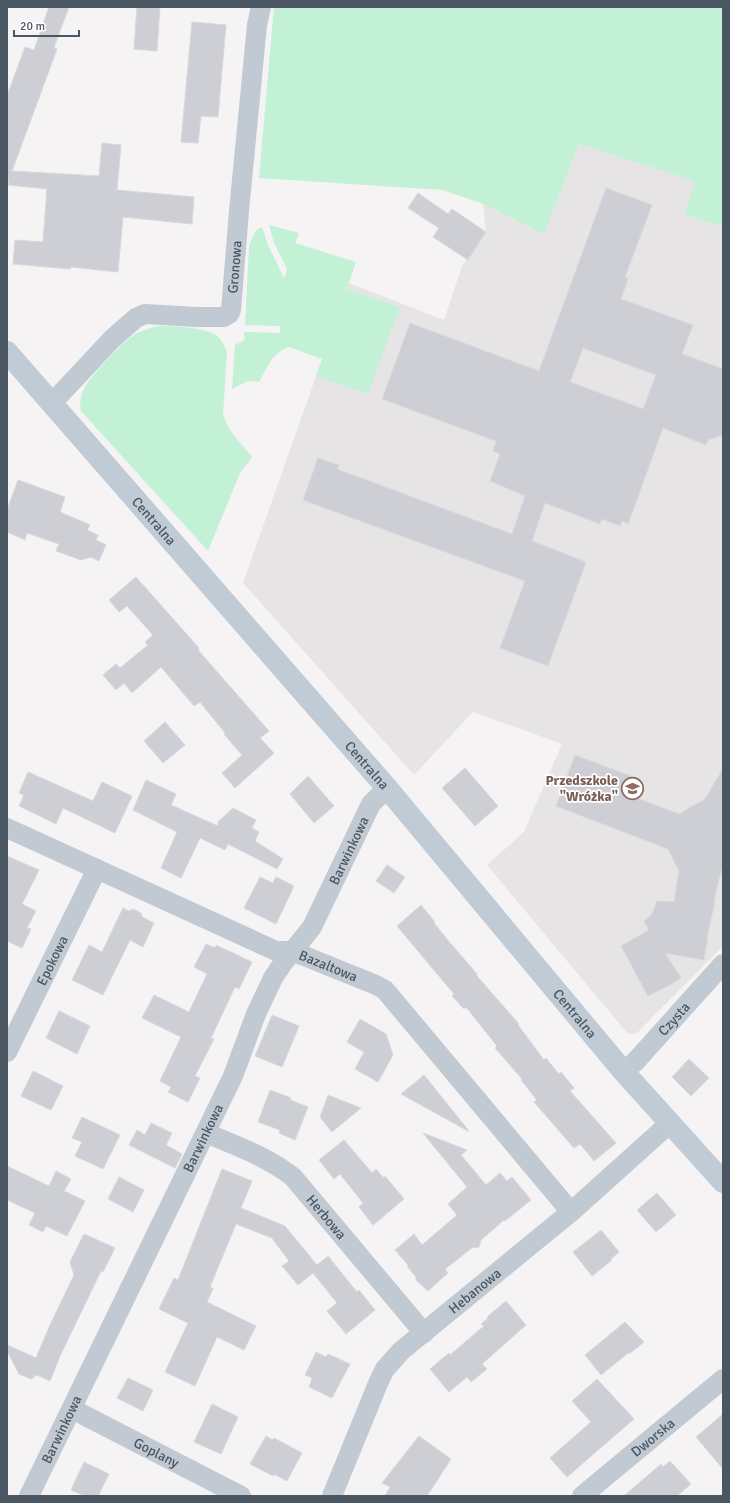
<svg xmlns="http://www.w3.org/2000/svg" width="730" height="1503" viewBox="0 0 730 1503" font-family="Signika,sans-serif">
<style>
.education{fill:#e6e4e5}
.green{fill:#c3f1d5}
.building{fill:#cdcfd5;stroke:#d7d9de;fill-rule:evenodd}
.lines{fill:none;stroke-linecap:round;stroke-linejoin:round}
.street{stroke:#c1cad2;stroke-width:20}
.secondary{stroke:#c1cbd6;stroke-width:22}
.labels{text-anchor:middle;dominant-baseline:central;stroke-width:3.5;stroke-linejoin:round;paint-order:stroke}
.street-label{font-size:14px;fill:#4a5661;stroke:#fff}
.education-label{font-size:14px;font-weight:bold;fill:#785e54;stroke:#fff;text-anchor:end}
</style>
<rect width="100%" height="100%" fill="#f5f3f3"/>
<path class="education" d="M579 144 696 181 685 215 723 227V946L636 1034H628L487 865 524 832 562 744 473 712 414 775 243 583 349 283 444 320 462 266 486 232 483 204 544 234Z"/>
<g class="green">
<path d="M274 7H723V227L685 215 695 181 579 144 544 234 483 204 443 190 259 178Z"/>
<path d="M269 225 299 233 295 243 356 262 347 289 400 307 368 394 316 376 322 359 289 347C271 354 268 366 259 382L248 381 232 389 235 345 245 340 244 332 280 333V326L245 325 249 246 256 230 262 227 268 245 284 278 287 269 274 243Z"/>
<path d="M159 326C172 326 207 327 217 336 222 340 225 347 227 352L223 415 228 427 236 438 252 457 240 473 208 551 81 411C79 403 81 396 84 389 87 380 123 342 132 336 140 331 149 328 159 326Z"/>
</g>
<g class="building">
<path d="M49 7H69L54 47 57 49 12 171 99 176 102 143 121 145 117 190 194 197 192 224 123 217 118 272 71 267 70 269 13 264 15 240 43 242 47 189 8 185 9 180H7V96L25 47 34 50Z"/>
<path d="M137 7H160L157 51 134 49Z"/>
<path d="M192 22 226 25 218 117 201 116 198 143 181 142Z"/>
<path d="M606 188 652 205 625 277 628 279 621 299 693 325 682 354 723 369V435L708 440 706 445 663 428 628 524 622 521 620 526 602 519 600 524 545 503 532 541 586 562 548 666 500 648 525 581 303 500 318 458 339 465 337 469 512 534 525 496 490 481 500 454 493 451 496 441 382 399 410 323 539 371ZM583 348 656 375 643 409 570 382Z"/>
<path d="M418 193 448 214 452 209 486 232 468 260 433 237 439 228 408 208Z"/>
<path d="M18 480 65 497 60 512 90 525 87 530 98 535 96 540 106 545 99 561 91 557 81 560 56 551 59 544 27 533 25 540 7 532V510Z"/>
<path d="M136 577 199 648 198 650 269 731 260 738 274 753 235 788 222 773 242 755 224 734 225 733 200 702 194 706 161 667 132 693 124 683 116 690 103 675 116 664 120 668 148 645 145 642 153 635 127 606 119 612 109 600Z"/>
<path d="M165 722 185 745 163 763 144 741Z"/>
<path d="M575 755 641 780 634 797 679 814 705 799 723 769V865L716 890 714 906 708 932 707 943 704 960 665 953 681 978 668 986 648 996 621 946 649 930 644 921 652 914 657 901 674 902 679 871 668 849 556 806Z"/>
<path d="M465 768 498 806 475 826 442 788Z"/>
<path d="M28 772 93 801 102 782 132 796 115 833 63 808 56 824 19 806 24 795 19 793Z"/>
<path d="M308 776 334 806 314 823 290 794Z"/>
<path d="M146 780 176 794 171 805 218 826V822L233 808 256 820 252 828 259 832 255 841 283 859 277 869 228 844 225 850 200 838 181 878 161 868 177 832 133 810Z"/>
<path d="M7 856 39 870 22 904 36 911 27 928 31 929 22 948 7 941Z"/>
<path d="M387 865 405 877 394 893 376 881Z"/>
<path d="M260 877 273 883 276 877 294 886 276 924 244 908Z"/>
<path d="M421 905 435 922 434 923 446 938 477 974 476 975 519 1024 518 1025 544 1060 546 1058 559 1074 561 1072 574 1088 570 1091 616 1143 594 1161 580 1144 574 1148 534 1102 537 1100 521 1080 522 1079 495 1048 497 1046 466 1007 464 1009 452 996 454 994 397 926Z"/>
<path d="M123 908 129 911 133 909 141 913 142 917 154 923 143 947 130 940 103 995 72 980 89 945 102 952Z"/>
<path d="M206 944 215 948 216 945 252 962 239 989 235 987 211 1038 214 1039 195 1076 200 1078 188 1102 168 1092 171 1087 160 1081 181 1037 142 1018 154 995 189 1012 207 974 194 967Z"/>
<path d="M59 1011 90 1026 77 1054 46 1038Z"/>
<path d="M272 1015 299 1026 282 1067 255 1056Z"/>
<path d="M360 1019 386 1034 393 1055 378 1082 355 1069 364 1052 347 1042Z"/>
<path d="M689 1059 709 1078 691 1096 672 1077Z"/>
<path d="M33 1071 63 1086 51 1110 21 1096Z"/>
<path d="M424 1075 469 1131H468L401 1094Z"/>
<path d="M270 1090 291 1098 290 1100 308 1107 295 1140 279 1133 280 1130 258 1122Z"/>
<path d="M328 1095 361 1108 332 1132 320 1117Z"/>
<path d="M82 1117 120 1135 103 1169 75 1156 82 1142 72 1138Z"/>
<path d="M151 1123 172 1133 166 1145 182 1154 175 1168 129 1145 137 1130 145 1135Z"/>
<path d="M423 1133 467 1150 461 1155 486 1185 500 1173 507 1181 512 1177 531 1200 505 1221 504 1220 481 1240 479 1247 472 1248 445 1269 448 1273 428 1291 416 1280V1277L407 1266 408 1265 395 1250 414 1234 422 1245 457 1215 448 1204 467 1187Z"/>
<path d="M344 1140 372 1173 376 1169 384 1178 385 1176 404 1199 373 1225 359 1207 363 1203 340 1174 334 1179 319 1160Z"/>
<path d="M7 1166 49 1186 56 1171 71 1179 64 1191 85 1201 67 1236 46 1226 43 1232 29 1225 35 1213 7 1200Z"/>
<path d="M222 1169 252 1181 241 1208 285 1226 317 1265 328 1256 357 1292 359 1290 375 1310 346 1334 327 1311 337 1303 313 1273 298 1285 282 1266 289 1261 272 1238 236 1224 210 1287 213 1289 207 1302 256 1326 244 1350 217 1337 195 1386 165 1372 188 1323 159 1309 174 1278 178 1280Z"/>
<path d="M119 1177 144 1190 133 1212 108 1199Z"/>
<path d="M657 1193 676 1215 656 1232 637 1210Z"/>
<path d="M601 1230 619 1252 611 1259 612 1260 592 1276 573 1252Z"/>
<path d="M84 1234 115 1248 103 1272 101 1271 60 1356 50 1381 37 1375 31 1379 19 1374 7 1351V1345L36 1358 50 1325 74 1275 70 1262Z"/>
<path d="M506 1301 526 1325 482 1364 487 1369 471 1382 467 1377 449 1392 430 1369 449 1353 450 1355 484 1326 481 1324 488 1318 487 1317Z"/>
<path d="M625 1322 644 1342 629 1354 628 1353 601 1375 585 1355Z"/>
<path d="M316 1352 326 1357 328 1354 350 1364 332 1398 309 1387 312 1378 305 1375Z"/>
<path d="M128 1378 153 1390 143 1411 117 1398Z"/>
<path d="M597 1379 634 1419 567 1477 550 1458 591 1422 572 1401Z"/>
<path d="M212 1404 238 1417 221 1454 194 1442Z"/>
<path d="M723 1414V1469L696 1437Z"/>
<path d="M266 1436 273 1440 274 1438 302 1453 287 1481 274 1474 273 1476 250 1464Z"/>
<path d="M419 1436 451 1459 427 1496H385L390 1487 382 1483Z"/>
<path d="M670 1461 691 1484 677 1496H624L661 1464 663 1467Z"/>
<path d="M84 1462 109 1474 98 1496H85L71 1490Z"/>
</g>
<g class="lines">
<g class="street">
<path id="s1" d="M52 403 113 338 136 318 145 314 196 317H224L229 314 231 310 239 211 257 25 261 7"/>
<path id="s2" d="M7 828 276 951H292L376 985 385 990 571 1212"/>
<path id="s3" d="M7 1052 97 869"/>
<path id="s4" d="M623 1071 635 1062 723 964"/>
<path id="s5" d="M206 1133C236 1146 268 1157 293 1177L424 1333"/>
<path id="s6" d="M72 1409 241 1496"/>
<path id="s7" d="M29 1496 233 1076 256 1014 273 978 283 963 312 927 371 804 387 788"/>
<path id="s8" d="M332 1496 379 1381 385 1369 401 1351 571 1212 670 1123"/>
<path id="s9" d="M582 1496 723 1379"/>
</g>
<path class="secondary" id="s10" d="M7 352 387 788 623 1071 723 1182"/>
</g>
<defs>
<symbol id="school-ring" viewBox="-11 -11 22 22"><circle r="9.5" fill="#fff" stroke="#8d6e63" stroke-width="1.5"/><path d="M0-5L7-2L0 1L-7-2ZM-4 1L0 2.5L4 1V4Q0 6-4 4Z" fill="#8d6e63"/></symbol>
</defs>
<g fill-rule="evenodd">
<use href="#school-ring" x="620" y="776" width="25" height="25"/>
</g>
<g class="labels">
<g class="street-label">
<text stroke="none"><textPath href="#s1" startOffset="262">Gronowa</textPath></text>
<text stroke="none"><textPath href="#s10" startOffset="224">Centralna</textPath></text>
<text stroke="none"><textPath href="#s10" startOffset="548">Centralna</textPath></text>
<text stroke="none"><textPath href="#s7" startOffset="722">Barwinkowa</textPath></text>
<text stroke="none"><textPath href="#s3" startOffset="102">Epokowa</textPath></text>
<text stroke="none"><textPath href="#s2" startOffset="351">Bazaltowa</textPath></text>
<text stroke="none"><textPath href="#s10" startOffset="872">Centralna</textPath></text>
<text stroke="none"><textPath href="#s4" startOffset="73">Czysta</textPath></text>
<text stroke="none"><textPath href="#s7" startOffset="398">Barwinkowa</textPath></text>
<text stroke="none"><textPath href="#s5" startOffset="150">Herbowa</textPath></text>
<text stroke="none"><textPath href="#s8" startOffset="257">Hebanowa</textPath></text>
<text stroke="none"><textPath href="#s7" startOffset="74">Barwinkowa</textPath></text>
<text stroke="none"><textPath href="#s9" startOffset="92">Dworska</textPath></text>
<text stroke="none"><textPath href="#s6" startOffset="95">Goplany</textPath></text>
</g>
<g class="education-label">
<text x="618" y="780">Przedszkole<tspan x="618" dy="16">"Wróżka"</tspan></text>
</g>
</g>
<rect width="730" height="1503" fill="none" stroke="#4a5661" stroke-width="16"/>
<path d="M14 30v6h65v-6" fill="none" stroke="#4a5661" stroke-width="2"/>
<text x="20" y="30" font-size="12" fill="#4a5661" stroke="#ffffff" stroke-width="3" paint-order="stroke">20 m</text>
</svg>
